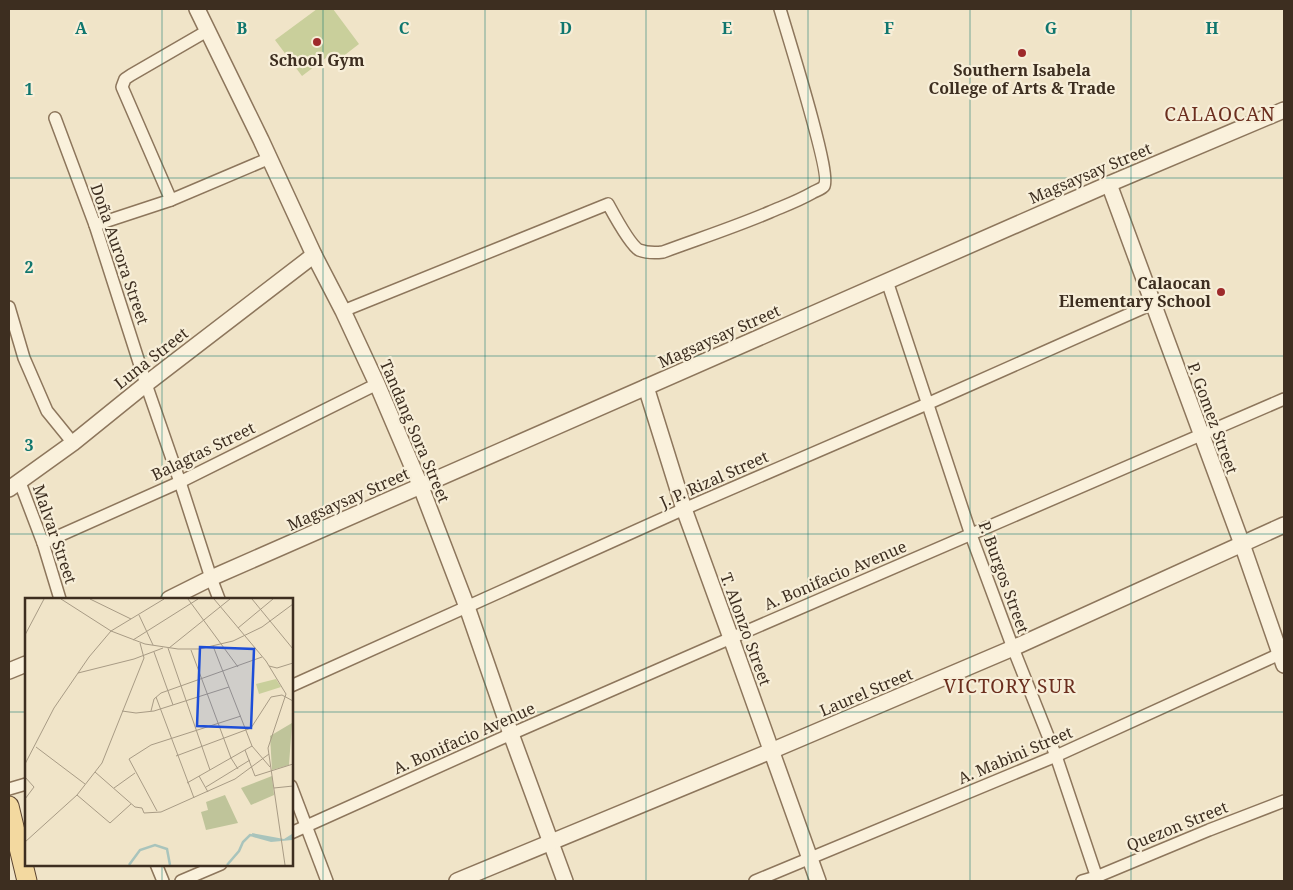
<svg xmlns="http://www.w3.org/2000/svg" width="1293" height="890" viewBox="0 0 1293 890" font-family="'Noto Serif',serif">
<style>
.green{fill:#c9cf9b}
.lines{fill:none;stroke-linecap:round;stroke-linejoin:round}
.minor-casing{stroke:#8d765c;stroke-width:14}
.tertiary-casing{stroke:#8d765c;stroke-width:18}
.primary-casing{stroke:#5b4430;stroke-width:21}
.minor{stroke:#faf1dc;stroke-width:11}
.tertiary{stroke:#faf1dc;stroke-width:15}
.primary{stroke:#f3d9a0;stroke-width:19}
.grid{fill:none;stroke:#0f766e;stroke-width:1;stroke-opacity:0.55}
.poi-dot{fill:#9e2a2b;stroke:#f7eed8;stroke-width:2}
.labels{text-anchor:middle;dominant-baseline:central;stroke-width:4.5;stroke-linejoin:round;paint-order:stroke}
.poi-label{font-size:16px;font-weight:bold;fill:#3d2e20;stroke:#f7eed8}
.street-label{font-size:16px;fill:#3d2e20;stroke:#f7eed8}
.quarter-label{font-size:19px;letter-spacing:1px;fill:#6b2e1e;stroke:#f7eed8}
.inset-river{fill:none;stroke:#a9c4bc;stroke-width:2.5}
.inset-road{fill:none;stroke:#a89b85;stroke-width:1}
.view{fill:#1d4ed8;fill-opacity:0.15;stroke:#1d4ed8;stroke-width:2.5}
.inset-edge{fill:none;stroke:#3d2e20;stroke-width:2.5}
.grid-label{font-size:16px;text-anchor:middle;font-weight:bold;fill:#0f766e;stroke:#f7eed8;stroke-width:4.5;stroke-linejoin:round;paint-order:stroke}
</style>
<rect width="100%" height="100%" fill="#f0e4c8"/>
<path class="green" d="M317 9H333L359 44 337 61 331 54 302 76 275 40Z"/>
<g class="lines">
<defs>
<g id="minor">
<path d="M55 118 95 225 146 384 180 482 211 578 219 599"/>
<path d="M171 200 122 87 125 79 131 75 207 31"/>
<path d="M95 225 171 200 270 158"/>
<path d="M887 281 971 535 1013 648 1056 756 1098 881"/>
<path d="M9 307 24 358 47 411 73 443"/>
<path d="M343 311 608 204C614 215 630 245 639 250 647 253 655 253 663 252 698 239 735 227 770 212 784 206 798 201 812 193 815 191 822 189 824 186 832 175 786 30 780 9"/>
<path d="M19 480 43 543 60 599"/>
<path d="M43 543 180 482 377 384"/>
<path d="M291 686 684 509 927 404 1152 304"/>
<path d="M291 786 327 881"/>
<path d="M9 789 26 784"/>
<path d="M291 833 511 734 731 638 1284 399"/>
<path d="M156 864 163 881"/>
<path d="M181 881 221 864"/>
<path d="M755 881 1056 756 1284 652"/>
<path d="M1082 881 1096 877 1209 830 1284 801"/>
</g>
<g id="tertiary">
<path d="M197 9 261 140 314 255 343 311 377 384 421 487 467 607 511 734 565 881"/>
<path d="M1109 184 1242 544 1284 665"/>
<path d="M646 387 684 509 731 638 818 881"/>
<path d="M9 489 73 443 146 384 314 255"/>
<path d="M169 599 211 578 1109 184 1284 110"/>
<path d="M9 671 26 664"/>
<path d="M457 881 771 751 1013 648 1284 525"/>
</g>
<path id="primary" d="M9 806 27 881"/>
</defs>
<use href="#minor" class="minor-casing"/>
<use href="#tertiary" class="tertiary-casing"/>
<use href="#primary" class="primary-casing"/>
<use href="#minor" class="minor"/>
<use href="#tertiary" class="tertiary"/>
<use href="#primary" class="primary"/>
</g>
<path class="grid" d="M162 9V599M323 9V881M485 9V881M646 9V881M808 9V881M970 9V881M1131 9V881M9 178H1284M9 356H1284M9 534H1284M9 712H26M291 712H1284M162 864V881"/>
<g class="poi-dot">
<circle cx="317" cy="42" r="5"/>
<circle cx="1022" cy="53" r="5"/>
<circle cx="1221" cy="292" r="5"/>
</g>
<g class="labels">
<g class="poi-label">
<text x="317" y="60">School Gym</text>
<text x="1022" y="70">Southern Isabela<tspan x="1022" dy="18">College of Arts &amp; Trade</tspan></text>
<text x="1211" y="283" text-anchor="end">Calaocan<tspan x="1211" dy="18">Elementary School</tspan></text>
</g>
<g class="street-label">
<text transform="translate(1090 173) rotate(-23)">Magsaysay Street</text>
<text transform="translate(120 254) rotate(71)">Doña Aurora Street</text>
<text transform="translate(719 336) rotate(-24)">Magsaysay Street</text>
<text transform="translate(151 358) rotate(-38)">Luna Street</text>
<text transform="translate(1213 418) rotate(70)">P. Gomez Street</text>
<text transform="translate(415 431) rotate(67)">Tandang Sora Street</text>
<text transform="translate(203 451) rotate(-26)">Balagtas Street</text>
<text transform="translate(714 479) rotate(-24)">J. P. Rizal Street</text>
<text transform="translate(348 499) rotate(-24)">Magsaysay Street</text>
<text transform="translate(55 534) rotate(71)">Malvar Street</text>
<text transform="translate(835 575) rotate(-23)">A. Bonifacio Avenue</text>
<text transform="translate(1004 577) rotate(70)">P. Burgos Street</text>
<text transform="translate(746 629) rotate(70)">T. Alonzo Street</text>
<text transform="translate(866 692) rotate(-23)">Laurel Street</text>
<text transform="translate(464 738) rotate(-24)">A. Bonifacio Avenue</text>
<text transform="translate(1015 755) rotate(-23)">A. Mabini Street</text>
<text transform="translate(1177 826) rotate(-22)">Quezon Street</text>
</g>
<g class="quarter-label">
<text x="1220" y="114">CALAOCAN</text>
<text x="1010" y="686">VICTORY SUR</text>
</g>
</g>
<g transform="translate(25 598)">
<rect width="268" height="268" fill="#f0e4c8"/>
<path d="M251 81 256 89 234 96 231 86Z" fill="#c9cf9b"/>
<path d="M267 125 264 167 247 172 245 138ZM247 178 249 197 226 207 216 190ZM200 197 213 225 181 232 176 214 183 212 181 204Z" fill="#bfc49a"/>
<path d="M227 235 259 241 267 236V242L246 244 228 239Z" fill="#a9c4bc"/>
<path class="inset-river" d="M104 267 115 252 130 247 142 251 145 267M202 267 214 253 218 244 225 237 231 238"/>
<path class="inset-road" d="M36 1 86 33 120 46 153 51H174L208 43 237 29 268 6M65 1 106 21M163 1 213 69M189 1 241 63 261 96 243 150 260 267M227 1 268 51M114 17 128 47M213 30 248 1M0 37 19 1M108 42 173 1M188 48 227 148 245 169M143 50 185 172M144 50 205 1M166 52 206 160 213 171M129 54 148 107M244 68 252 70 268 65M53 75 109 61 138 50M131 99 169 200M97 113 111 115 129 113 204 89M126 113 129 101 136 95 237 59M11 149 60 186M220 152 230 178 268 166M151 158 226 130 246 99 257 97 268 103M0 166 29 110 64 59 86 33 139 1M70 174 110 209 117 210 119 215 136 214 210 181 244 156M174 178 183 194M0 179 9 189 0 201M162 185 227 148M181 189 225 162M89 190 110 175M249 190 268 188M52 197 85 225 106 206M132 213 104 161 126 147 216 118M0 244 52 197 77 165 119 60 115 45"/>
<path class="view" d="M175 49 229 51 226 130 172 128Z"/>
<rect width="268" height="268" class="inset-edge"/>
</g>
<g class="grid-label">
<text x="81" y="34">A</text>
<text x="242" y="34">B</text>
<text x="404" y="34">C</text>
<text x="566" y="34">D</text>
<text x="727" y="34">E</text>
<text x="889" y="34">F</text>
<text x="1051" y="34">G</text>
<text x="1212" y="34">H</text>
<text x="29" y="95">1</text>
<text x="29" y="273">2</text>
<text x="29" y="451">3</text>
</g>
<rect width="1293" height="890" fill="none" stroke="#3d2e20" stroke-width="20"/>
</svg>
